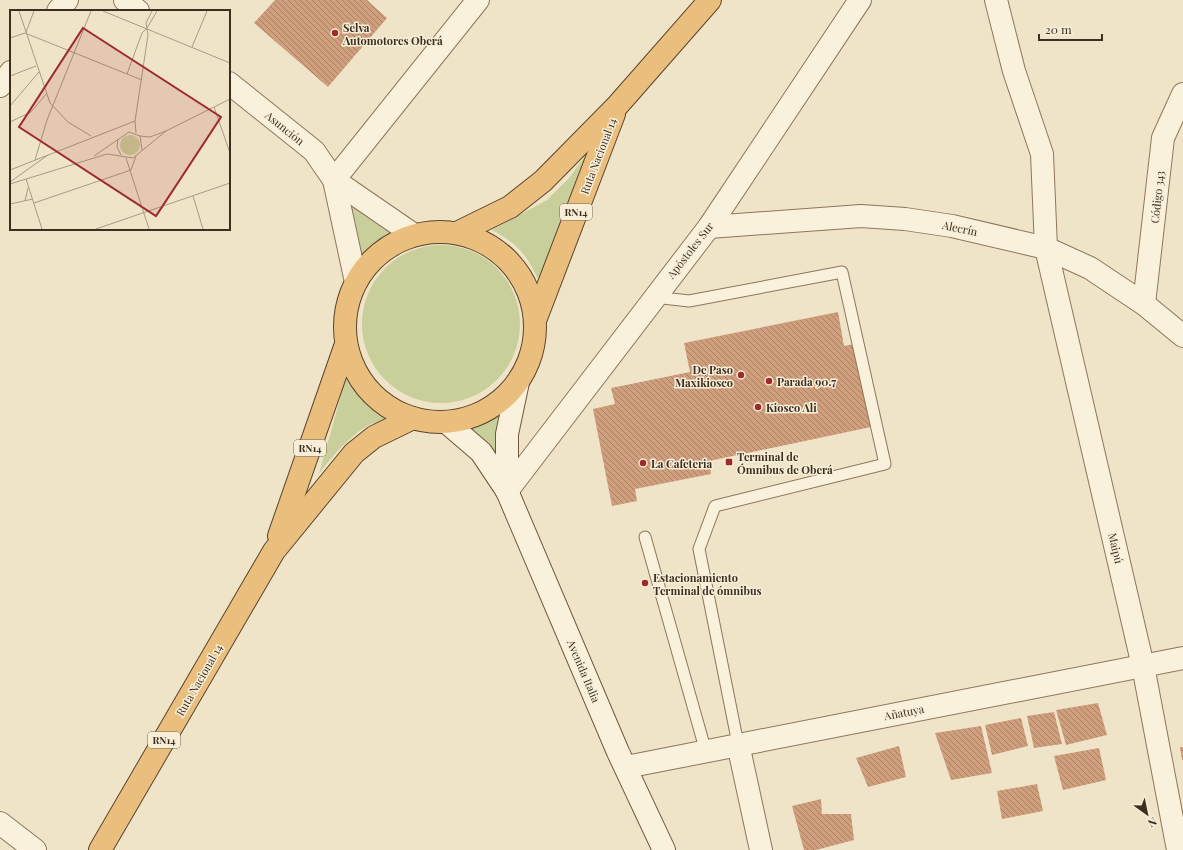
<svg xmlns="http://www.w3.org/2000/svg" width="1183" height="850" viewBox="0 0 1183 850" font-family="'Playfair Display',serif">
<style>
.grass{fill:#c9cf9b}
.building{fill:url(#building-back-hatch)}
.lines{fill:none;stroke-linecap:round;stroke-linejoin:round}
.service-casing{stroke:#8d765c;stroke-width:13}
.minor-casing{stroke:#8d765c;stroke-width:24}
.secondary-casing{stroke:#6f573f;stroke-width:24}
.trunk-casing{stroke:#5b4430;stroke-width:24}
.service{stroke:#faf1dc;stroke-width:11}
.minor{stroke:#faf1dc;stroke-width:22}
.secondary{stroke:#faf1dc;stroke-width:22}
.trunk{stroke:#eabe7c;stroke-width:22}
.poi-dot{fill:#9e2a2b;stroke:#f7eed8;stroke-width:1.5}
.labels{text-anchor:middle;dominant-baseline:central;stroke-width:3;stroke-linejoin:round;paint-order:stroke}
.shield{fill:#f7eed8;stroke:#756857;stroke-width:1}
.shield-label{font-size:10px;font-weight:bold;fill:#3d2e20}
.poi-label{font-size:11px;font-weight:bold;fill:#3d2e20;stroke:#f7eed8;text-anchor:start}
.street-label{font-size:11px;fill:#3d2e20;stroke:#f7eed8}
.inset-road{fill:none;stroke:#a89b85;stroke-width:1}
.view{fill:#9e2a2b;fill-opacity:0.15;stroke:#9e2a2b;stroke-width:2}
.inset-edge{fill:none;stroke:#3d2e20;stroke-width:2}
</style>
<defs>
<pattern id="building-back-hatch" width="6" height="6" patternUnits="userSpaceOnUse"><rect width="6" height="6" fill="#cf9f7d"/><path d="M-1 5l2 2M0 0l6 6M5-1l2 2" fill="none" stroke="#a98266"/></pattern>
</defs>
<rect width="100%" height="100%" fill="#f0e4c8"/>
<g class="grass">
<path d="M592 146 540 283C527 256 520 245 492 230L547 200 569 178Z"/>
<path d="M350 205 394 236 360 258Z"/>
<circle cx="441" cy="324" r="79"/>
<path d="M347 374C358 394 371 407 390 420 384 421 377 422 371 424 351 434 332 456 319 474Z"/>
<path d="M504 410 500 459 468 429Z"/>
</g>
<g class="building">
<path d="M275 0H367L387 18 328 87 254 23Z"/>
<path d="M838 312 844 346 854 344 871 427 709 461 711 474 635 489 637 501 612 506 593 409 615 404 611 388 690 372 684 343Z"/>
<path d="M1098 703 1107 735 1066 745 1056 710Z"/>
<path d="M1054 712 1062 744 1034 748 1027 716Z"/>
<path d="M1021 718 1028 746 992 755 985 725Z"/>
<path d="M981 726 992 773 951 780 935 733Z"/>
<path d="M899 746 906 777 868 787 856 758Z"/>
<path d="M1180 747H1183V760H1182Z"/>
<path d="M1099 748 1106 780 1063 790 1054 756Z"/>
<path d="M1037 784 1043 811 1002 819 997 791Z"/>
<path d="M821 799 822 814H851L854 840 816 850H804L792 806Z"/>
</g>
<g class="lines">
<defs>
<g id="service">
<path d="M654 297 689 301 842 272 885 464 715 506 699 549 738 744"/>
<path d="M645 537 706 752"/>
</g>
<g id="minor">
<path d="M125 0 138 11"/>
<path d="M996 0 1014 71 1042 154 1046 248 1143 666 1178 850"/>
<path d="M58 11 67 0"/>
<path d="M229 83 314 151 334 180 414 235"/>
<path d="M0 86 11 72"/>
<path d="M334 180 478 0"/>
<path d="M334 180 356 282"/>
<path d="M709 227 861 216 905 219 952 226 1046 248 1090 268 1144 304 1183 336"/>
<path d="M1144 304 1163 138 1183 94"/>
<path d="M507 491 709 227 860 0"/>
<path d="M738 744 761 850"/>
<path d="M626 767 1183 658"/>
<path d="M0 823 35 850"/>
</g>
<g id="secondary">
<path d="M446 422 481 452 507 491 618 752 664 850"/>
<path d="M507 491V434L518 382"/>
</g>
<g id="trunk">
<circle cx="440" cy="327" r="95"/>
<path d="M457 233 510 207 543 181 617 106 710 0"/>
<path d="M536 318 614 114"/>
<path d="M279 536 346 344"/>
<path d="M100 850 274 551 354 453 374 437 413 418"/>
</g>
</defs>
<use href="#service" class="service-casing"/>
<use href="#minor" class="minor-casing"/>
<use href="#secondary" class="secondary-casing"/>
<use href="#trunk" class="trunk-casing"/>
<use href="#service" class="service"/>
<use href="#minor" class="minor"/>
<use href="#secondary" class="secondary"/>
<use href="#trunk" class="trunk"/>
</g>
<g class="poi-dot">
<circle cx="335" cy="33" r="4"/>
<circle cx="741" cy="375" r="4"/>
<circle cx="769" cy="381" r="4"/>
<circle cx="758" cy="407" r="4"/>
<rect x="725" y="458" width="8" height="8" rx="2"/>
<circle cx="643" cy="463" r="4"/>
<circle cx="645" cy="583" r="4"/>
</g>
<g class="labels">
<g class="shield">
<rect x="560" y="204" width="32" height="16" rx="3"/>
<rect x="294" y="440" width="32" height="16" rx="3"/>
<rect x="148" y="732" width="32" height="16" rx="3"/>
</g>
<g class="shield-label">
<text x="576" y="212">RN14</text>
<text x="310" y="448">RN14</text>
<text x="164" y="740">RN14</text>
</g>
<g class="poi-label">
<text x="343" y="27">Selva<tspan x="343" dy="13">Automotores Oberá</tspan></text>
<text x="733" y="369" text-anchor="end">De Paso<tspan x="733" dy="13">Maxikiosco</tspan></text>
<text x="777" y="381">Parada 90.7</text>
<text x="766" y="407">Kiosco Ali</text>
<text x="737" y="456">Terminal de<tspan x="737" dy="13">Ómnibus de Oberá</tspan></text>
<text x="651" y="463">La Cafeteria</text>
<text x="653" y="577">Estacionamiento<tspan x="653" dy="13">Terminal de ómnibus</tspan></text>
</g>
<g class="street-label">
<text transform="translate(285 128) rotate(39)">Asunción</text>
<text transform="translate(598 156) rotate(-69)">Ruta Nacional 14</text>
<text transform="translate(1157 197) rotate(-84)">Código 343</text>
<text transform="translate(960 228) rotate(12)">Alecrín</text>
<text transform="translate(690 250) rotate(-52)">Apóstoles Sur</text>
<text transform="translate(1116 548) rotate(77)">Maipú</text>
<text transform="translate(584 671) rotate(67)">Avenida Italia</text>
<text transform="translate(199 680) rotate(-60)">Ruta Nacional 14</text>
<text transform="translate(904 712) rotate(-11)">Añatuya</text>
</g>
</g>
<g transform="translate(10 10)">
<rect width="220" height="220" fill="#f0e4c8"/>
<path d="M110 135a10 10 0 1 1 20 0a10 10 0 1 1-20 0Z" fill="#c9cf9b"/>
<path class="inset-road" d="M9 1 40 93 58 112 81 126M93 1 220 53M137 18 147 1M16 22 24 1M15 23 132 70M0 28 15 23M182 37 197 1M117 64 132 23 137 18M0 66 26 56M0 96 29 62M204 97 220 143M0 112 21 102 36 84M126 123 125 111 138 25 136 13 142 1M130 126 140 127 156 121 220 89M108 129 107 137 111 145M84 146 119 122 130 126 132 140M116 148 139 219M25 150 37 110 81 1M0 160 125 111M121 160 126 146M16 169 32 219M0 172 38 145M0 174 97 144 123 148 156 121M183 186 193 219M15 191 18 178M24 193 121 160M0 194 23 189M86 219 220 173"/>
<path class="view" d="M73 18 211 107 146 206 9 117Z"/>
<rect width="220" height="220" class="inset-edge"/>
</g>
<g transform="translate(1147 814) rotate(147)" stroke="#f7eed8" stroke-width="3" paint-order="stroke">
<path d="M0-3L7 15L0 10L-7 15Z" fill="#3d2e20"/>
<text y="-6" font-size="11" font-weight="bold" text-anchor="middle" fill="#3d2e20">N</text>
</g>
<path d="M1039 34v6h63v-6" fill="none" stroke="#3d2e20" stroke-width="2"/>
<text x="1045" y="34" font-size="12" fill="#3d2e20" stroke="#f7eed8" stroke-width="3" paint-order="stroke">20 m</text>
</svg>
